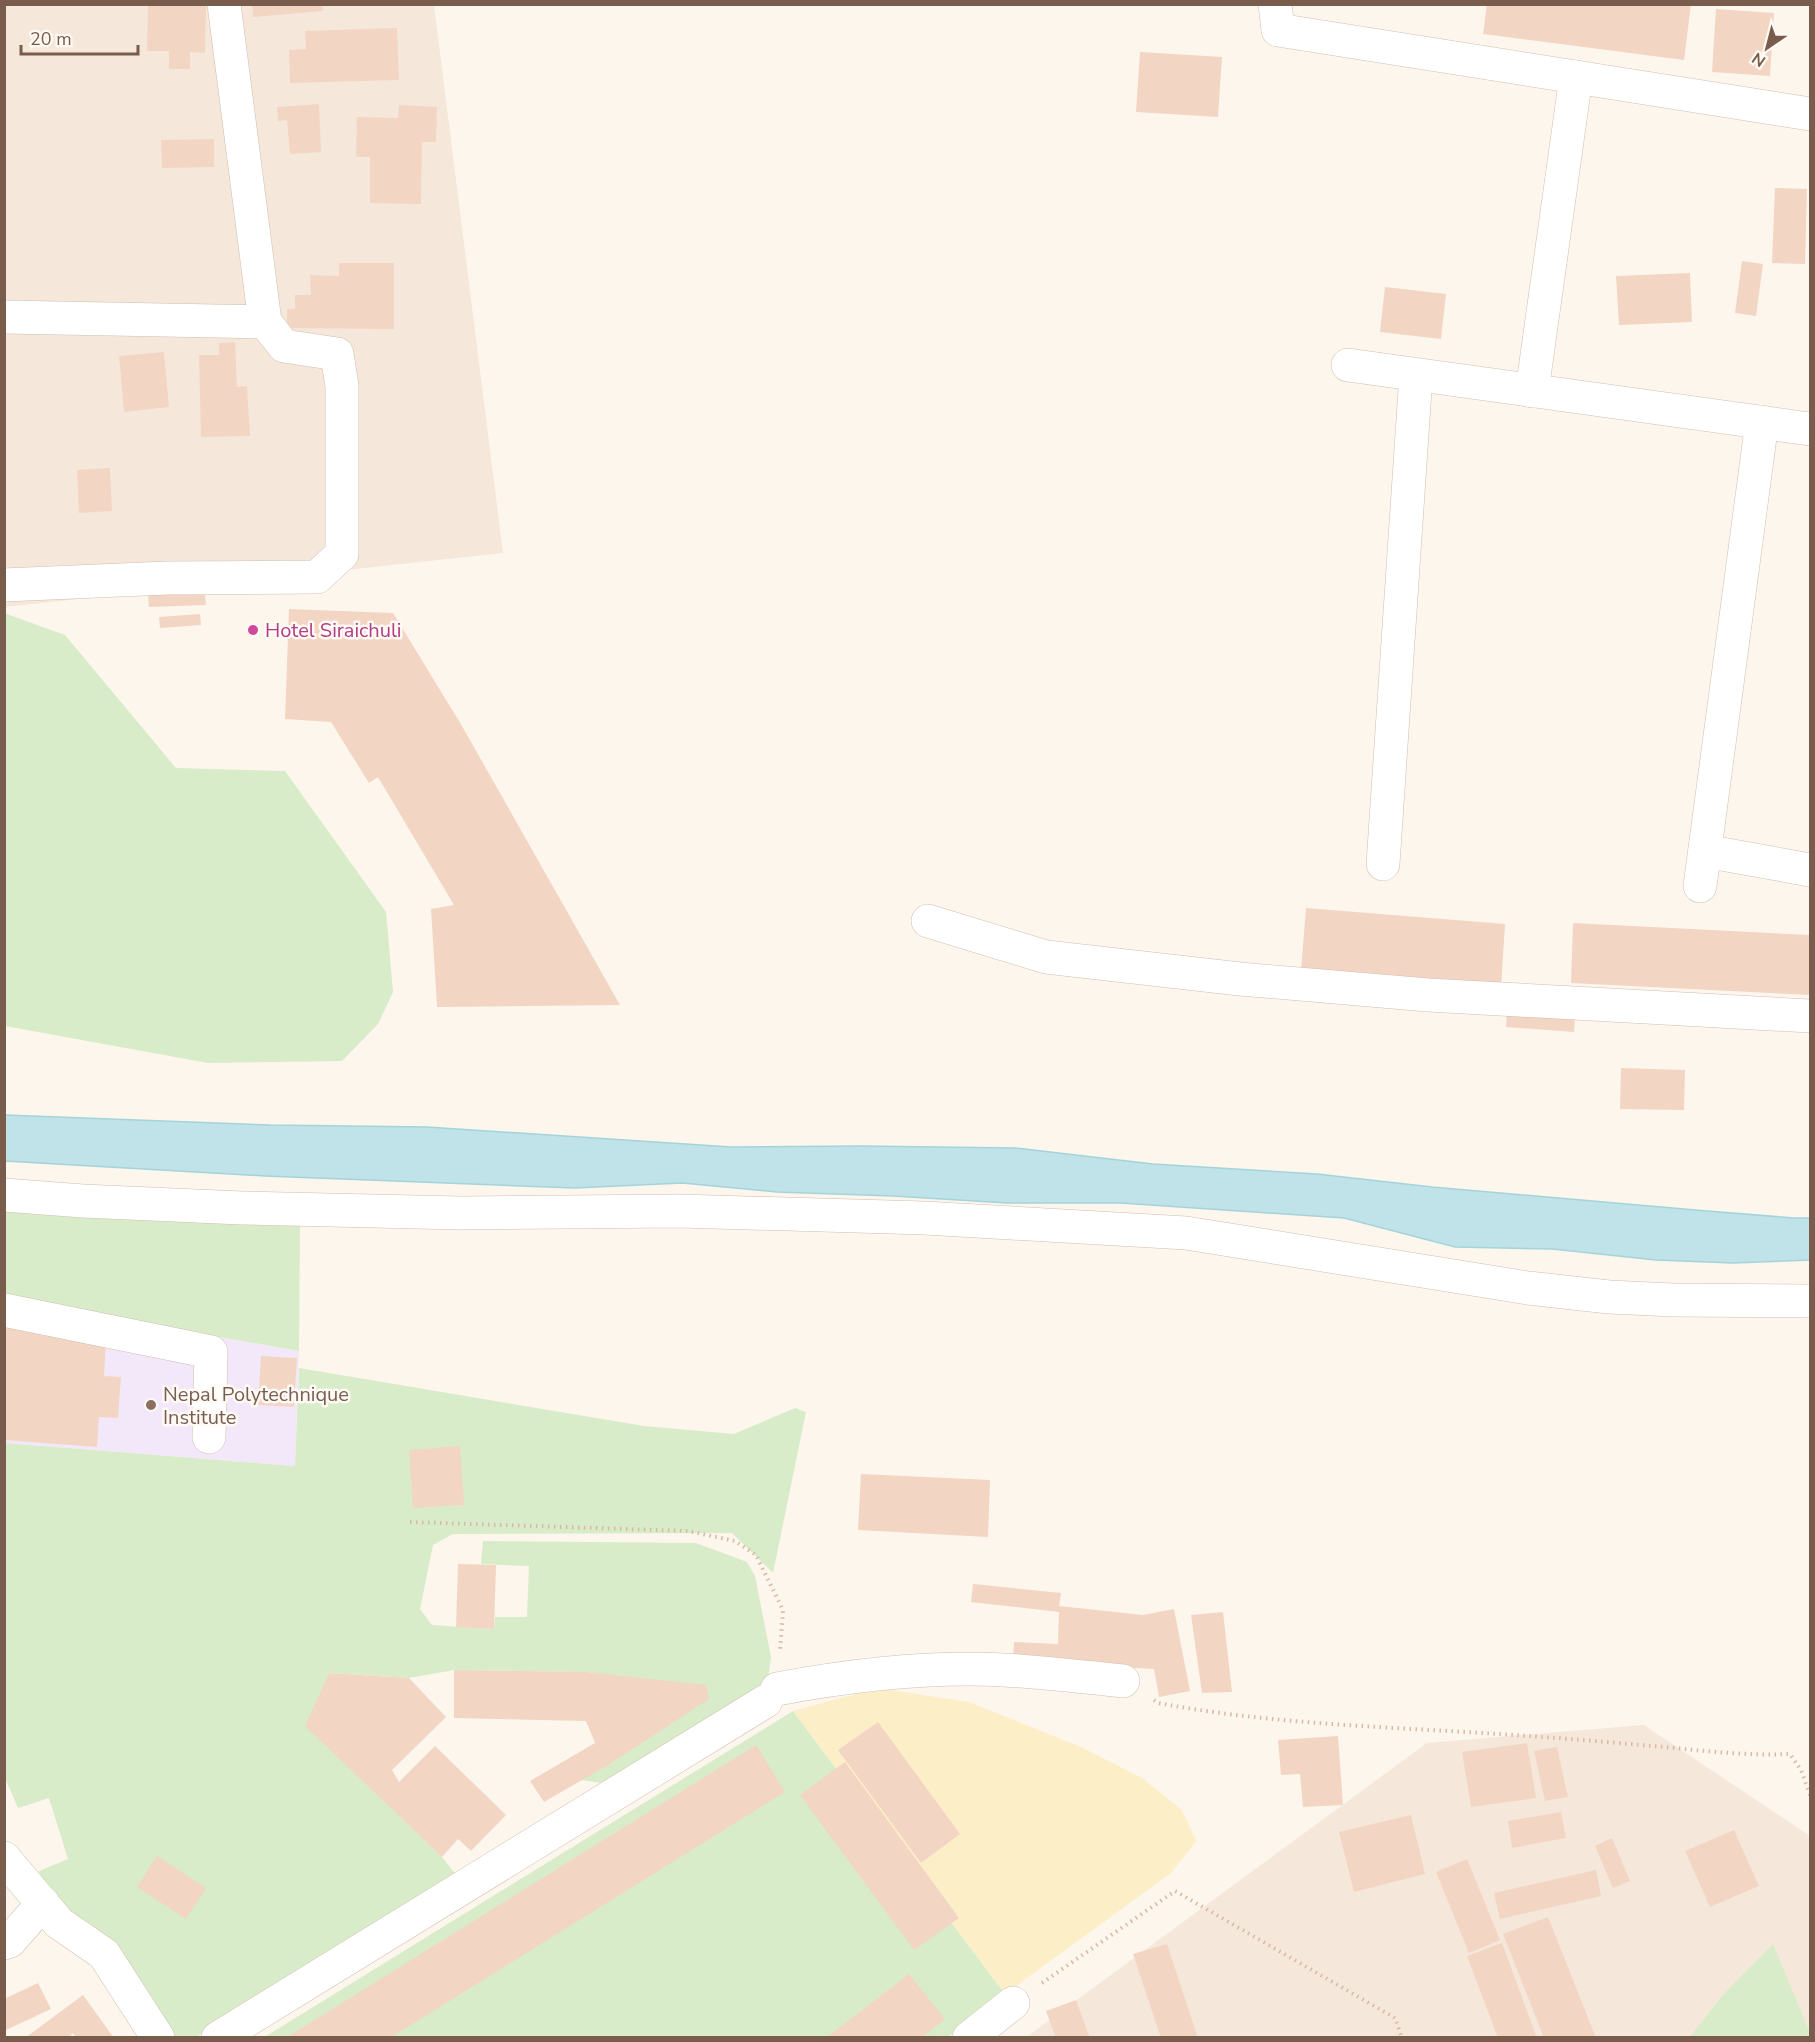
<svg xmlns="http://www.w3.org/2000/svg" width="1815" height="2042" viewBox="0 0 1815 2042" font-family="'Nunito Sans',sans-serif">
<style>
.residential{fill:#f5e8da}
.education{fill:#f3e8fa}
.green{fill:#d8ecc9}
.sand{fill:#fcefc7}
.water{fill:#bfe3e8;stroke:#a5d3da;stroke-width:1.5}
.building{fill:#f3d5c3}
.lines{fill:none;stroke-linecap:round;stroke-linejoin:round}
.minor-casing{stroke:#d1beb0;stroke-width:34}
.path{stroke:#d9b8a5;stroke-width:4;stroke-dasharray:1.5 4.5;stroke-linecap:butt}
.minor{stroke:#fff;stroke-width:33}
.hotel-dot{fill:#d1479c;stroke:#fffaf3;stroke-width:2}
.education-dot{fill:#8d6e63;stroke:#fffaf3;stroke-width:2}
.labels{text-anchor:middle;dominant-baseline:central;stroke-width:5;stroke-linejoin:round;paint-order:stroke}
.hotel-label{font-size:20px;fill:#b23c85;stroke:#fffaf3;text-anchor:start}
.education-label{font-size:20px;fill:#785e54;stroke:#fffaf3;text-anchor:start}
</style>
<rect width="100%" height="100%" fill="#fdf6ec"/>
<g class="residential">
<path d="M4 5H434L503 553 5 607Z"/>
<path d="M1644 1725 1810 1836V2037L1025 2038 1427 1743Z"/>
</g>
<path class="education" d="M4 1300 299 1351 295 1466 5 1443Z"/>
<g class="green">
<path d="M4 613 65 635 176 768 285 771 386 912 393 992 378 1024 342 1061 208 1063 5 1026Z"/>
<path d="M4 1208 300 1218 299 1351 5 1299Z"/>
<path d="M299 1368 644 1426 734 1434 795 1408 806 1412 773 1573 732 1533 453 1534 433 1545 420 1609 432 1625 494 1629 495 1617H527L529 1566 481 1564 483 1541 696 1543 747 1562 755 1576 771 1657 768 1679 753 1695 608 1784 581 1780 628 1678 586 1672 454 1670 409 1678 329 1673 306 1726 442 1857 458 1877 196 2037H173L107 1937 91 1924 59 1910 47 1893 39 1871 68 1859 49 1798 18 1808 5 1778V1443L295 1466Z"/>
<path d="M793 1711 1005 1994 948 2037 263 2038Z"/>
<path d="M1773 1944 1810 2033V2037H1690L1722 1996Z"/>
</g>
<path class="sand" d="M878 1688 969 1702 1083 1748 1142 1778 1182 1810 1196 1841 1171 1873 1005 1994 793 1711Z"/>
<path class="water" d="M5 1115 270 1125 427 1127 731 1147 862 1146 1015 1148 1153 1164 1317 1174 1432 1187 1707 1211 1794 1218H1810V1260L1733 1263 1656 1260 1552 1249 1455 1247 1344 1218 1121 1203H1007L893 1196 777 1192 682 1183 575 1188 265 1176 5 1161Z"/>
<g class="building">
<path d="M148 4H206L205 53 190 52V69H169V51H147Z"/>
<path d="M252 4H322L323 11 253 17Z"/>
<path d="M1487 4H1691L1684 60 1483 34Z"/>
<path d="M1716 9 1774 13 1770 76 1712 72Z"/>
<path d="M397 28 399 80 290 83 289 50 306 49 305 31Z"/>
<path d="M1140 52 1222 57 1218 117 1136 112Z"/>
<path d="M319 104 321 152 290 154 287 120 278 121 277 107Z"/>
<path d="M399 105 437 107 436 142H422L421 204 370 203V157H356L357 117 398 118Z"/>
<path d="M214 139V167L162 168 161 140Z"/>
<path d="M1775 188 1807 189 1805 264 1772 263Z"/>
<path d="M1742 261 1763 264 1756 316 1735 313Z"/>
<path d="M339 263H394V329L287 328V309H295V295H311L310 275 339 276Z"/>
<path d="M1690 273 1692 322 1619 325 1616 276Z"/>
<path d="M1385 287 1446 294 1441 339 1380 332Z"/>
<path d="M235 342 237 387 247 386 250 436 201 437 199 355H219V343Z"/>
<path d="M164 352 169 407 124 412 119 356Z"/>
<path d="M110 468 112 511 79 513 77 470Z"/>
<path d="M148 595H205L206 605 149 607Z"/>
<path d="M289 609 393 613 462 726 620 1005 437 1007 431 909 454 905 378 777 369 783 331 722 285 719Z"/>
<path d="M200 614 201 625 160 628 159 617Z"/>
<path d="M1306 908 1505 924 1501 988 1301 971Z"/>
<path d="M1573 923 1810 935V995L1571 983Z"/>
<path d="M1507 1010 1575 1017 1574 1032 1506 1027Z"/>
<path d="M1621 1068 1685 1070 1684 1110 1620 1109Z"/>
<path d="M4 1326 40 1329 39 1335 106 1341 104 1376 121 1377 118 1418 99 1417 97 1447 4 1440Z"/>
<path d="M261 1356 297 1358 294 1407 258 1405Z"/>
<path d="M460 1446 464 1505 413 1508 409 1450Z"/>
<path d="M861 1474 990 1480 988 1537 858 1530Z"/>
<path d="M458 1564 496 1565 494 1629 456 1627Z"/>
<path d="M973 1584 1061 1593 1059 1606 1143 1615 1174 1609 1190 1691 1159 1697 1154 1669 1013 1661 1014 1642 1058 1644 1059 1612 971 1602Z"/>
<path d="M1223 1612 1232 1692 1202 1693 1191 1615Z"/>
<path d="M454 1670 586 1672 706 1685 709 1699 608 1765 544 1802 530 1781 595 1743 586 1721 454 1718Z"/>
<path d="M329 1673 409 1678 446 1717 392 1770 399 1782 435 1746 506 1815 471 1851 458 1839 442 1857 305 1726Z"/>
<path d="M878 1722 960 1834 921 1863 838 1750Z"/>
<path d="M1338 1736 1343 1805 1303 1807 1300 1774 1281 1775 1278 1740Z"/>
<path d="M1527 1743 1536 1798 1471 1807 1462 1752Z"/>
<path d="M756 1745 785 1792 390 2038H286Z"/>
<path d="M1557 1747 1568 1797 1545 1801 1534 1751Z"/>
<path d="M845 1762 959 1918 914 1950 800 1795Z"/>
<path d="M1561 1812 1566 1838 1512 1848 1508 1821Z"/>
<path d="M1411 1815 1425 1874 1354 1892 1339 1832Z"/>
<path d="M1734 1830 1759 1886 1710 1907 1685 1851Z"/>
<path d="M1612 1838 1630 1881 1613 1888 1595 1846Z"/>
<path d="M157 1856 206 1888 186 1919 137 1887Z"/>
<path d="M1467 1859 1500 1940 1469 1953 1436 1872Z"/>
<path d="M1596 1870 1601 1896 1500 1919 1494 1893Z"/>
<path d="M1548 1917 1596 2038H1544L1503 1934Z"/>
<path d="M1502 1943 1537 2038H1498L1467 1956Z"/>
<path d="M1167 1944 1198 2038H1161L1133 1954Z"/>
<path d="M909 1974 945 2019 921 2038H826Z"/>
<path d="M38 1983 51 2009 4 2031V1999Z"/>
<path d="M83 1995 114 2038H76L73 2033 68 2038H25Z"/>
<path d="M1076 2000 1090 2038H1056L1046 2011Z"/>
</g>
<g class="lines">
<defs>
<g id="minor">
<path d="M1275 4 1278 30 1810 114"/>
<path d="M4 317 265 322 224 4"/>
<path d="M1348 365 1810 429"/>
<path d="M1532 391 1576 77"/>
<path d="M4 585 167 578 317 577 342 554V386L337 354 284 346 265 322"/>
<path d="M1705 851 1810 870"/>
<path d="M1383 864 1416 375"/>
<path d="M1700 886 1762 422"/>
<path d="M928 921 1046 957 1240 979 1428 995 1810 1016"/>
<path d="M4 1195 83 1201 242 1208 460 1213 680 1211 924 1218 1186 1233 1528 1288 1609 1297 1673 1300 1810 1301"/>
<path d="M4 1310 211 1352 209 1437"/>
<path d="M777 1689C852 1675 928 1666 1004 1670 1044 1672 1083 1677 1123 1681"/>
<path d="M4 1858 59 1923 104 1954 158 2038"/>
<path d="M4 1943 10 1941 43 1903"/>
<path d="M218 2038 766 1701"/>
<path d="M969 2038 1013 2003"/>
</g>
</defs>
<use href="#minor" class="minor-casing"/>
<g class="path">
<path d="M410 1522 688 1531 735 1541 756 1555 783 1610 780 1651"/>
<path d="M1154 1700 1158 1703C1280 1726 1405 1727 1528 1736 1573 1739 1619 1743 1664 1747 1706 1751 1748 1756 1790 1754L1801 1770 1810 1795"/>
<path d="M1042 1983 1175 1891 1395 2018 1402 2038"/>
</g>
<use href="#minor" class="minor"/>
</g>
<circle class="hotel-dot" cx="253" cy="630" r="6"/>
<circle class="education-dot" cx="151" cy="1405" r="6"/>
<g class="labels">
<g class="hotel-label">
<text x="265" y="630">Hotel Siraichuli</text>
</g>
<g class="education-label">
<text x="163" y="1394">Nepal Polytechnique<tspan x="163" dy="23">Institute</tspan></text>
</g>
</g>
<rect width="1815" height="2042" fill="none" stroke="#7a5c4d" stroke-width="12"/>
<g transform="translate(1767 48) rotate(215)" stroke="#fffaf3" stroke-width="4.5" paint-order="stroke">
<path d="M0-4.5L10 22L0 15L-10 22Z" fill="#7a5c4d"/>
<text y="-9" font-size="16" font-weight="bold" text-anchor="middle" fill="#7a5c4d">N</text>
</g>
<path d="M21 45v9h117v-9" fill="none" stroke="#7a5c4d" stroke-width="3"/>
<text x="30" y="45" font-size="18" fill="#7a5c4d" stroke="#fffaf3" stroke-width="4.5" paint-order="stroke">20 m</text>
</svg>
